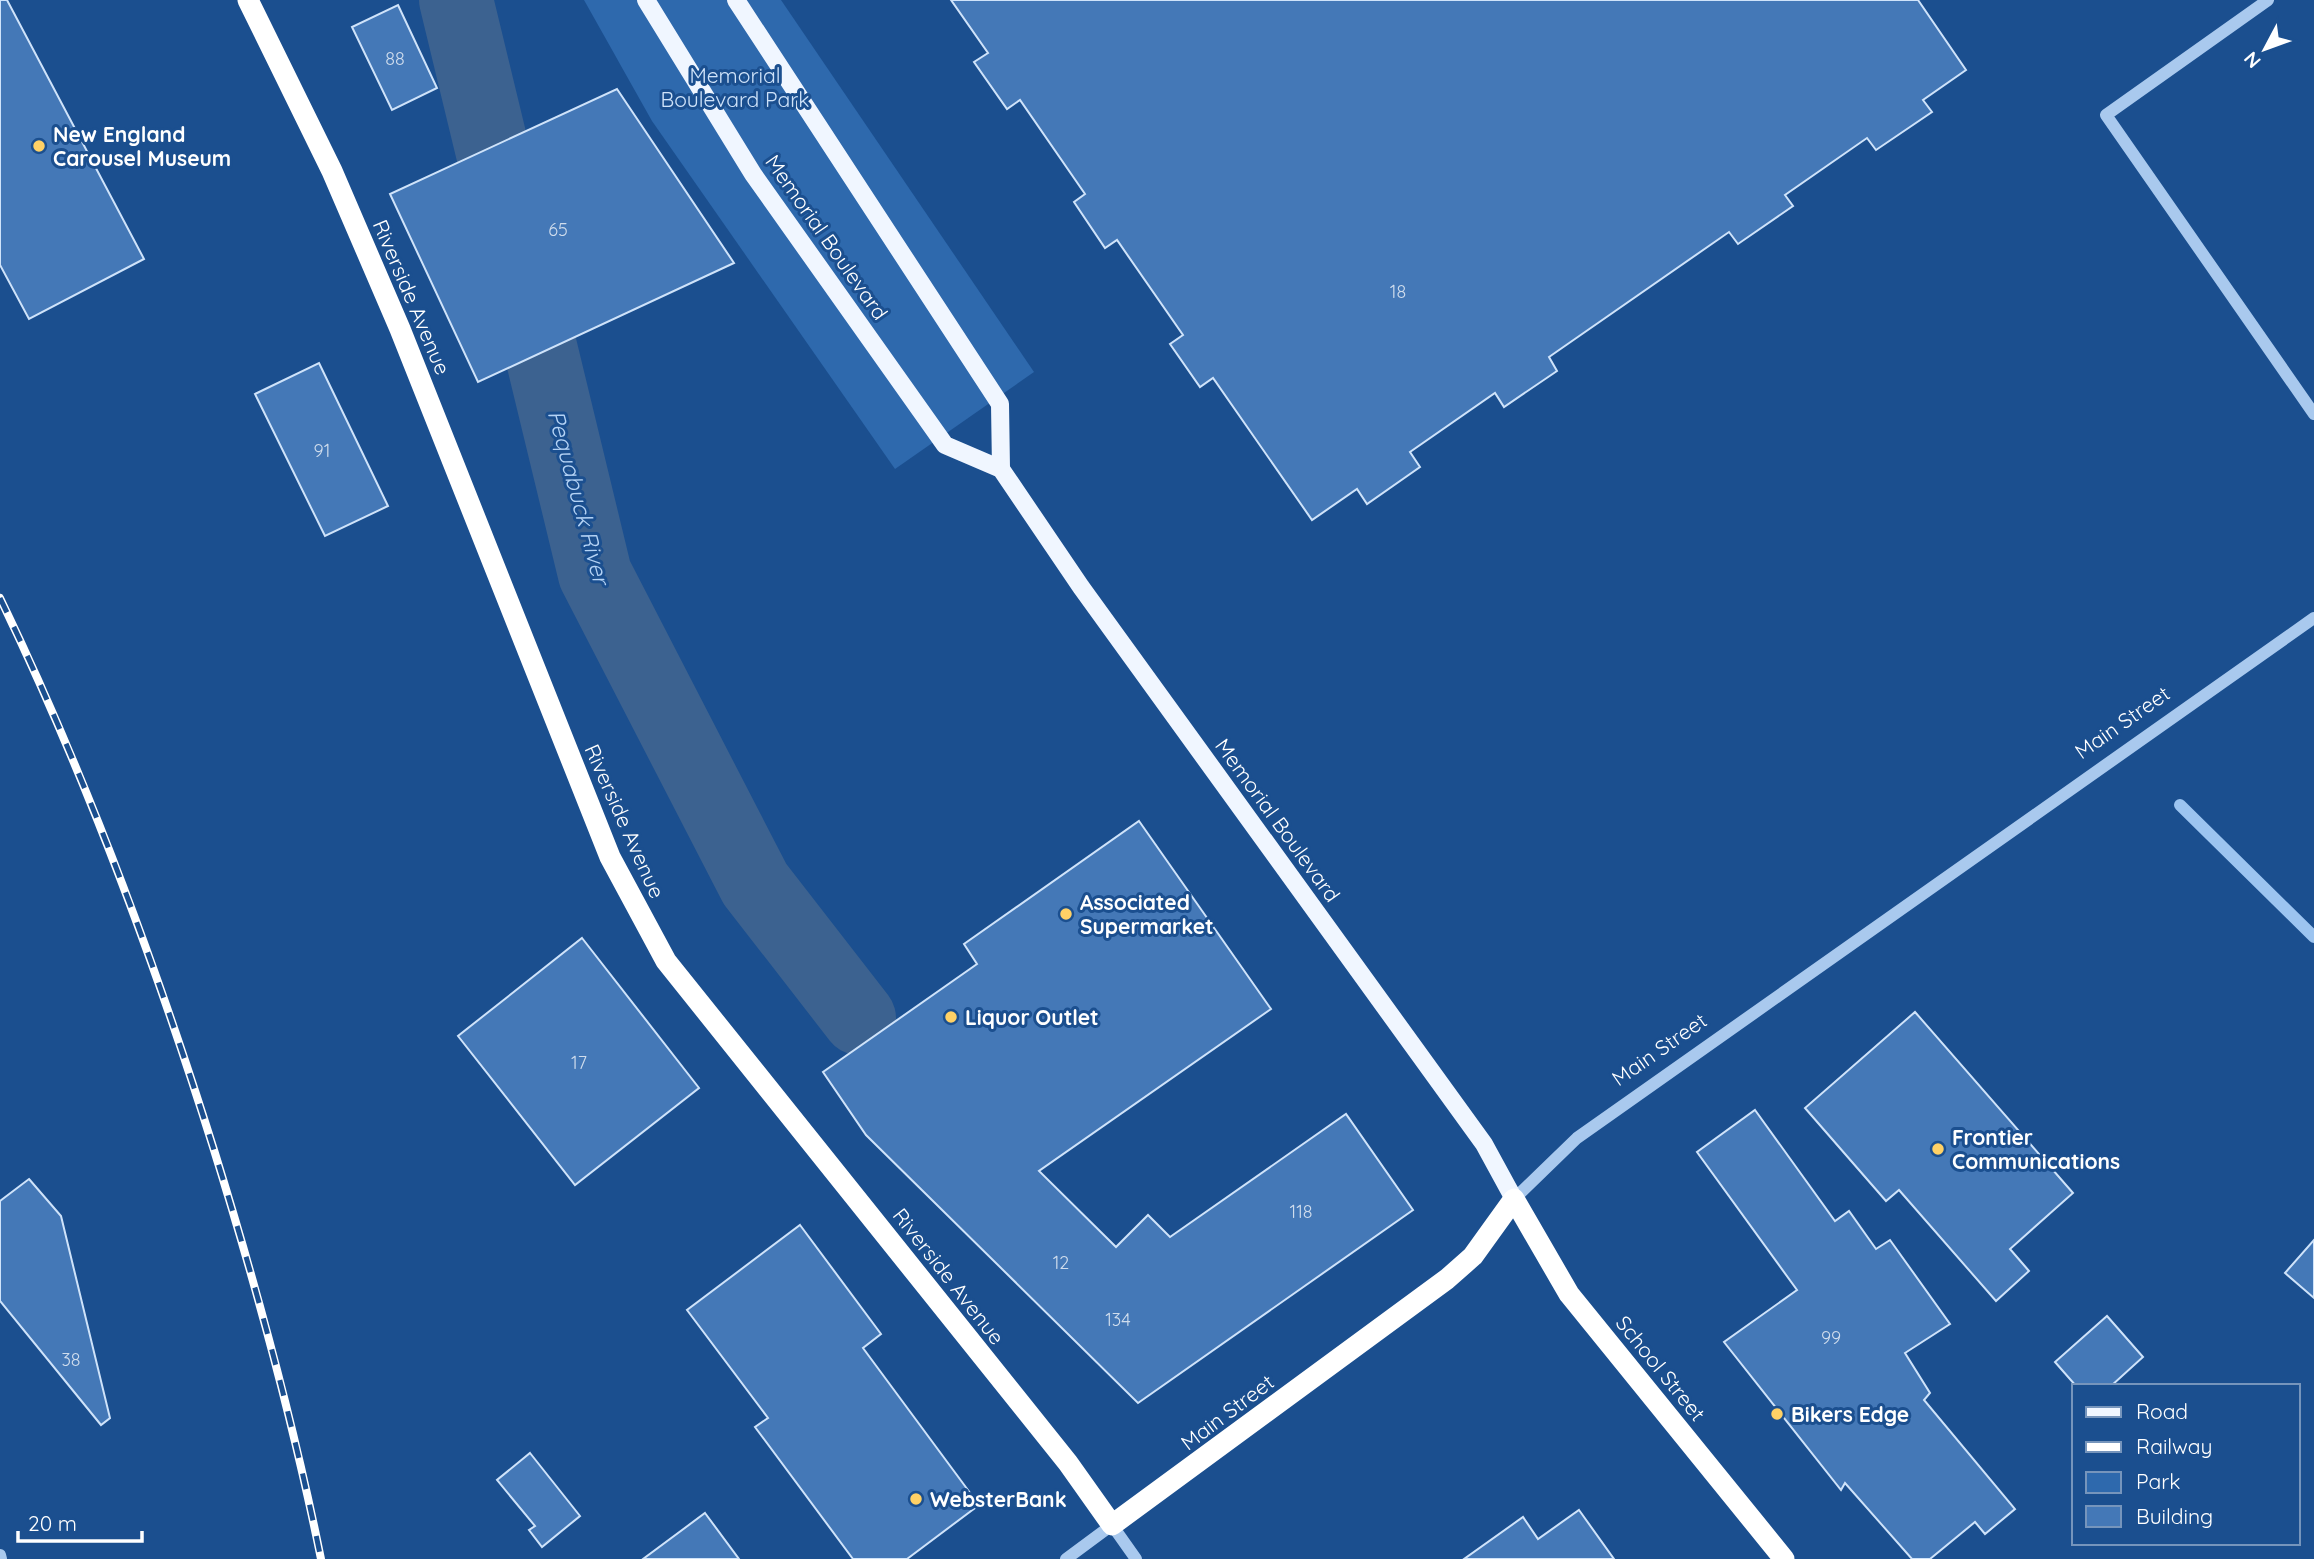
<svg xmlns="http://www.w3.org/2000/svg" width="2314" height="1559" viewBox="0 0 2314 1559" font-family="Quicksand,sans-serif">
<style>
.green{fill:#2e69ad}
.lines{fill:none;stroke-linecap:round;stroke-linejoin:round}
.stream{stroke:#9cc4f0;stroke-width:12}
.river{stroke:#3c6290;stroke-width:74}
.building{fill:#4478b7;stroke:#cfe3fa;stroke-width:2}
.minor{stroke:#a9c9ee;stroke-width:12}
.major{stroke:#f0f6ff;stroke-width:18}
.highway{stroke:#fff;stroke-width:21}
.rail-casing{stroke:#fff;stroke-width:8}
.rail{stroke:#1b4f8f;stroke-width:5;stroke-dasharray:16;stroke-linecap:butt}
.poi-dot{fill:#ffd166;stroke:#1b4f8f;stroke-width:2.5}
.labels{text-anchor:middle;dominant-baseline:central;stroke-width:6;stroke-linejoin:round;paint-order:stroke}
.number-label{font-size:18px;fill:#d0dded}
.park-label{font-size:21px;fill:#cfe3fa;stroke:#1b4f8f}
.poi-label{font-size:21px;font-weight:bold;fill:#fff;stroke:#1b4f8f;text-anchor:start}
.street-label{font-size:21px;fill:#fff;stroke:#1b4f8f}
.water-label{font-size:23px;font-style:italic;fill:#b5d3f5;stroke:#1b4f8f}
</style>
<rect width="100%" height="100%" fill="#1b4f8f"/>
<path class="green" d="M584 0H781L1034 372 895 469 652 121Z"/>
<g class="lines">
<path class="stream" d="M2180 805 2314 937"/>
<path class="river" d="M456 0 595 574 755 884 859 1018"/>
</g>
<g class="building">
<path d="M0 0H7L144 259 29 319 0 265Z"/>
<path d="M951 0H1918L1966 70 1923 100 1932 112 1876 150 1867 138 1785 195 1793 206 1738 244 1729 232 1549 357 1557 371 1504 407 1495 393 1410 452 1420 467 1367 504 1357 489 1312 520 1213 378 1200 387 1170 344 1183 335 1117 240 1105 248 1074 202 1085 194 1020 100 1007 109 974 62 988 53Z"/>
<path d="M398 5 437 88 392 110 352 27Z"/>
<path d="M617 89 734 263 478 382 390 194Z"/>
<path d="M319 363 388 506 325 536 255 394Z"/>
<path d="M1139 821 1271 1009 1039 1171 1116 1247 1148 1215 1170 1237 1346 1114 1413 1210 1138 1403 866 1135 823 1072 977 964 964 944Z"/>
<path d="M582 938 699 1088 575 1185 458 1036Z"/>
<path d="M1915 1012 2073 1193 2010 1249 2029 1271 1996 1301 1899 1190 1886 1201 1805 1108Z"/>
<path d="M1755 1110 1835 1221 1849 1211 1876 1249 1890 1240 1950 1324 1905 1353 1930 1393 1924 1400 2015 1509 1985 1534 1975 1522 1930 1559H1912L1845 1483 1841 1490 1724 1342 1797 1290 1697 1152Z"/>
<path d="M29 1179 61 1216 110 1418 101 1425 0 1301V1201Z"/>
<path d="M800 1225 881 1334 863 1348 979 1505 907 1559H853L755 1427 768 1418 687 1310Z"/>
<path d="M2314 1240V1298L2285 1273Z"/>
<path d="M2107 1316 2143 1357 2111 1386H2076L2055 1362Z"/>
<path d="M530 1453 580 1516 542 1547 529 1530 535 1526 497 1480Z"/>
<path d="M1579 1510 1614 1559H1464L1523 1517 1538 1539Z"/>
<path d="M705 1513 739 1559H643Z"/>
</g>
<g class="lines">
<g class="minor">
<path d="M2268 0 2106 115 2314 414"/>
<path d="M1514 1199 1577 1138 2314 618"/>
<path d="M0 1555 1 1559"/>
<path d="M1066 1559 1112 1525 1136 1559"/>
</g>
<g class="major">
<path d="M646 0 753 174 945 445 1001 469 1081 587 1484 1144 1514 1199"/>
<path d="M736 0 1000 404 1001 469"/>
</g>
<path class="highway" d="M248 0 332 171 400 329 610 857 666 961 1068 1463 1112 1525 1447 1279 1473 1256 1514 1199 1569 1294 1784 1559"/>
<defs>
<path id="rail" d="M0 598C86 776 155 962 214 1150 256 1285 293 1421 321 1559"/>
</defs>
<use href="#rail" class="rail-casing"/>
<use href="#rail" class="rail"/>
</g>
<g class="poi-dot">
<circle cx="39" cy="146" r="7"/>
<circle cx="1066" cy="914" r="7"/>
<circle cx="951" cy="1017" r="7"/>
<circle cx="1938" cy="1149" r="7"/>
<circle cx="1777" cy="1414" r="7"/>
<circle cx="916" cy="1499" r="7"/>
</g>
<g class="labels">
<g class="number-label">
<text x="395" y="58">88</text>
<text x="558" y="229">65</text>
<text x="1398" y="291">18</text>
<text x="322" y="450">91</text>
<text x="579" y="1062">17</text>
<text x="1301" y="1211">118</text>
<text x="1061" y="1262">12</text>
<text x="1118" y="1319">134</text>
<text x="1831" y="1337">99</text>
<text x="71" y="1359">38</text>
</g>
<g class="park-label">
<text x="735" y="75">Memorial<tspan x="735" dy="24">Boulevard Park</tspan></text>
</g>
<g class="poi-label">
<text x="53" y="134">New England<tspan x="53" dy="24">Carousel Museum</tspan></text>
<text x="1080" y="902">Associated<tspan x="1080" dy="24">Supermarket</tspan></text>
<text x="965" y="1017">Liquor Outlet</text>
<text x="1952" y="1137">Frontier<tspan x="1952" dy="24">Communications</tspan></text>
<text x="1791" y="1414">Bikers Edge</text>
<text x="930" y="1499">WebsterBank</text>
</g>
<g class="street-label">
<text transform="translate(827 237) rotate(55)">Memorial Boulevard</text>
<text transform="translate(412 297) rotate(67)">Riverside Avenue</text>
<text transform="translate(2122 722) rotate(-35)">Main Street</text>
<text transform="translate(1278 820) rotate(54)">Memorial Boulevard</text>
<text transform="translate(625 821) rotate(66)">Riverside Avenue</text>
<text transform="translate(1659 1049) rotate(-35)">Main Street</text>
<text transform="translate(949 1276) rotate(52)">Riverside Avenue</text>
<text transform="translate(1661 1368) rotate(51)">School Street</text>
<text transform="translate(1227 1412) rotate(-37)">Main Street</text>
</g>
<g class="water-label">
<text transform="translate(579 497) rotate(75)">Pequabuck River</text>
</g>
</g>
<rect x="2072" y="1384" width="228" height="161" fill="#1b4f8f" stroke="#7695bc" stroke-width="2"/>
<rect x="2086" y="1407" width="35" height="10" fill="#f0f6ff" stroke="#7695bc" stroke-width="2"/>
<text x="2136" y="1419" font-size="21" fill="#ffffff">Road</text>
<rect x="2086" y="1442" width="35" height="10" fill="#ffffff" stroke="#7695bc" stroke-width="2"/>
<text x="2136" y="1454" font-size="21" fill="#ffffff">Railway</text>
<rect x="2086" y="1472" width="35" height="21" fill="#2e69ad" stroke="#7695bc" stroke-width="2"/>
<text x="2136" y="1489" font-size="21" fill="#ffffff">Park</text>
<rect x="2086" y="1506" width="35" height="21" fill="#4478b7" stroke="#7695bc" stroke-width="2"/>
<text x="2136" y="1524" font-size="21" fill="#ffffff">Building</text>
<g transform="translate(2265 49) rotate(229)" stroke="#1b4f8f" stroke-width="5" paint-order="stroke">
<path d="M0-5L12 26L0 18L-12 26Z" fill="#ffffff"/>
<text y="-10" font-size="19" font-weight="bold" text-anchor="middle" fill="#ffffff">N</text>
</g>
<path d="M18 1531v10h124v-10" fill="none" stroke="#ffffff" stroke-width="3.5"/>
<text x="28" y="1531" font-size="21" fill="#ffffff" stroke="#1b4f8f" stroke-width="5" paint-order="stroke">20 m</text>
</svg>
